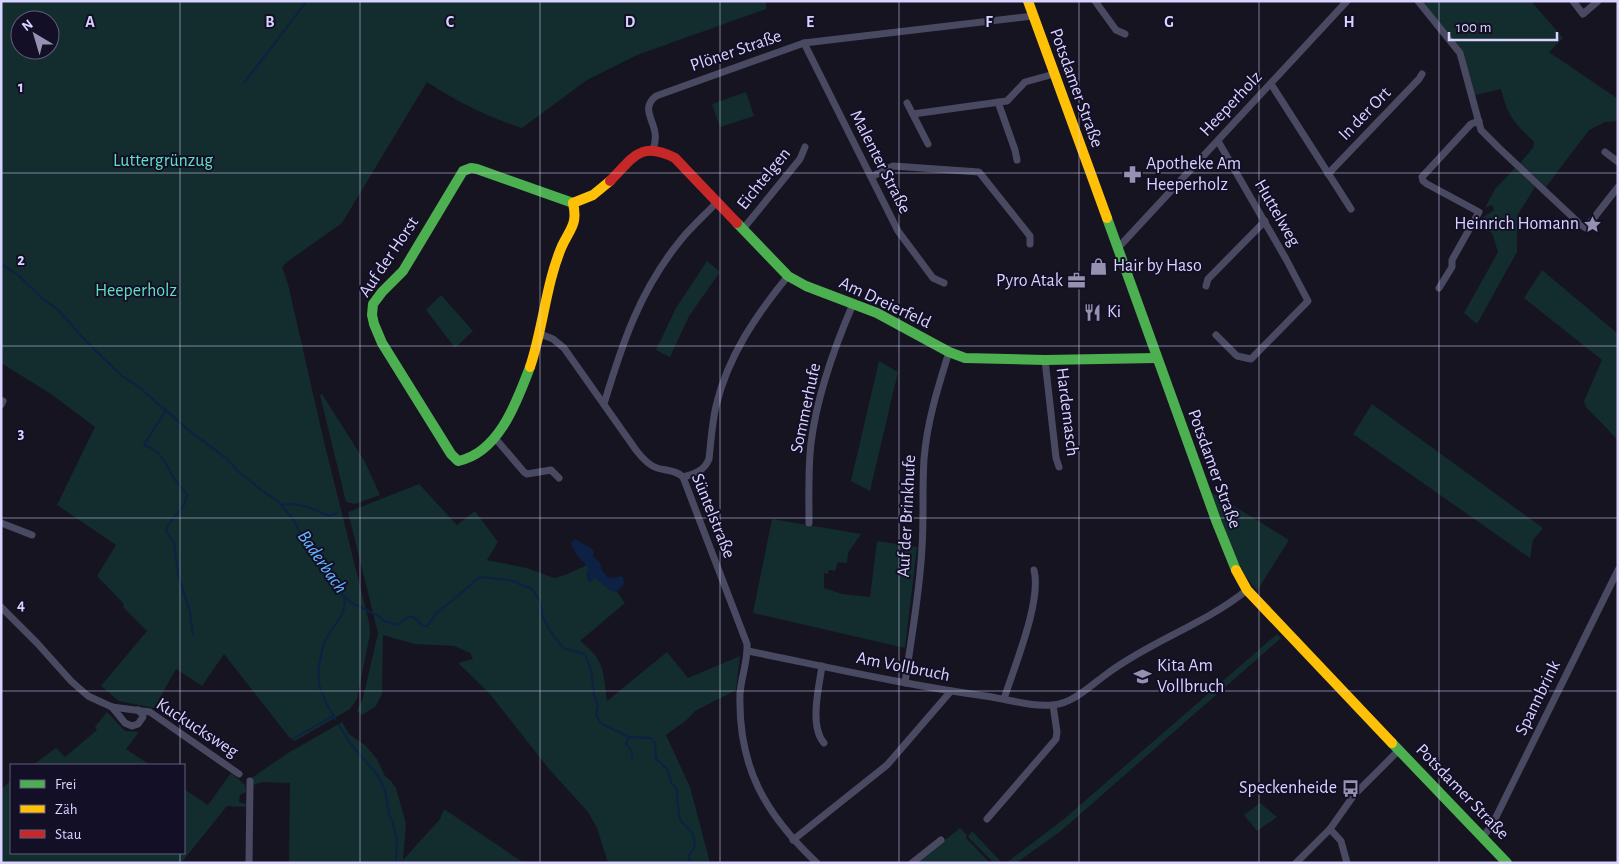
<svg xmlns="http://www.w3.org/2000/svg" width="1619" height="864" viewBox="0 0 1619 864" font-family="'Alegreya Sans',sans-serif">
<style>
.green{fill:#132c2d;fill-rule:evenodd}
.water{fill:#0d2144}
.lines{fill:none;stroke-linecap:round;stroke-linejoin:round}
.stream{stroke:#0d2144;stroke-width:2}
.street{stroke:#4a4962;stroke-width:7}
.fast{stroke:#4caf50;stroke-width:10}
.slow{stroke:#ffc107;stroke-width:10}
.jam{stroke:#c62828;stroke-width:10}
.grid{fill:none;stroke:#d9d4ff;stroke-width:1;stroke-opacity:0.55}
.labels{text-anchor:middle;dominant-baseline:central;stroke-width:4;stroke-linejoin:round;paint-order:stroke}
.street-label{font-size:18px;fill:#d9d4ff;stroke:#130f26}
.park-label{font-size:18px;fill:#5fe0c0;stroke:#130f26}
.poi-label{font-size:18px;fill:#d9d4ff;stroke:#130f26;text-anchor:start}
.water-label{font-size:19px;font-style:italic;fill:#62b6ff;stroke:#130f26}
.grid-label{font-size:16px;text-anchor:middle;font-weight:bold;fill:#d9d4ff;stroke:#130f26;stroke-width:4;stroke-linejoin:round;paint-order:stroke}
</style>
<rect width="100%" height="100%" fill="#161421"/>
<g class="green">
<path d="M1 1H766V9L637 55 587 80 522 128C486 116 459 103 427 82L342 223 287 262 282 267 288 284 325 446 369 622 370 634 357 699 350 709 295 741 289 737 224 654 202 686 176 669 154 708 119 701 101 686 147 631 123 607 124 604 97 576 116 545 57 505 95 427 51 394 1 363ZM20 20H50V50H20Z"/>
<path d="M1422 1H1531L1563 38 1549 52 1618 99V121L1605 122 1589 130 1546 187 1520 163 1533 148 1534 142C1514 122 1508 117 1501 89L1475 95 1463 51Z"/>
<path d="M746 92 754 116 720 127 712 104Z"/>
<path d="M1515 168 1535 187 1517 216V252L1477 324 1464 313 1498 252 1492 233 1476 224 1481 219 1494 210 1492 205 1485 208 1495 189Z"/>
<path d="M707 261 720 272 689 316 670 357 656 350 676 308Z"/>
<path d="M1542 270 1617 333 1618 331V440L1586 407 1584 401 1602 360 1524 298Z"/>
<path d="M441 295 473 331 455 348 426 310Z"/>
<path d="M879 361 898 372 870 491 851 481Z"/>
<path d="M322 394 365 462 380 495 355 504 346 502 320 395Z"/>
<path d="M1372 404 1543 528 1533 540 1530 558 1353 434Z"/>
<path d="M419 484 457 525 475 511 498 542 487 560 527 568 554 578 565 575 587 565 590 570 587 571 588 580 594 578 598 579 610 590 617 592 625 603 580 641C605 660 603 671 607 701L667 652 688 678 740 656 736 690 695 711C689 720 675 728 666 735L690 787 710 863H608L597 828 588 812 549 769 489 693 458 663 473 659 470 653 454 646 414 644 383 635 382 694 376 706 362 715 357 711 363 698 378 633 348 512Z"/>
<path d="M1211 492 1289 540 1257 591C1233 564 1224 525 1211 492Z"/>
<path d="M772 519 861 534 848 553 847 563 838 562 835 571 829 570 828 574 824 573V588L842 594 870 597 877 541 917 547 905 648 753 613Z"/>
<path d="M1277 634 1281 638 1061 831 1016 863H1006L1064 819Z"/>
<path d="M107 712 125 731 139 732 126 749 150 765H33L56 748 65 757 97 730 95 727Z"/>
<path d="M342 722 349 734 366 746 377 759 385 776 391 781 396 788 406 824 403 860 440 819 444 809 524 863H289L290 783 262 782 253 785V777L288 753Z"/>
<path d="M231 773 245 785 246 792 240 795 239 802 246 804V807L227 806 181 863H1V789L11 781V853H184V789L208 805Z"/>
<path d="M1260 803 1277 817 1257 831 1244 815Z"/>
<path d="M960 828 967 835 966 838 990 863H916Z"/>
<path d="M972 831 1002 863H994L968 837Z"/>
</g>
<path class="water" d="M575 539 592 549 594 552 593 557C599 560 601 564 602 571L608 577 614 578 620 576 623 577 624 584 617 592 610 590 595 578 589 583 587 571 589 569C583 560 574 555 571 543Z"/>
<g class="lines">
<g class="stream">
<path d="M244 83 307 1"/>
<path d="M1 264 18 275 43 299 58 310 84 339 123 377 135 384 191 432 227 459 238 471 260 489 276 500 293 519 307 547 324 563 327 572 344 596 352 603 377 615 384 621 398 625C411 613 411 614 423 626H427L436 614 480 577 510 580 532 589 540 601 542 615 550 631 563 648 585 654 591 670 594 695 598 706 596 715 599 720 602 724 629 737 651 738 655 743 656 759 667 769 671 782 677 790V798L680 820 693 834 695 846 688 857 692 863"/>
<path d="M166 410 144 445C161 450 166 464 174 478 177 483 183 489 187 494L184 505 166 528 167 533 174 542 178 575 190 612 193 634"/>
<path d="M282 505C297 501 316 510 329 516L337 513"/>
<path d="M335 719C322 696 314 683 321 656 322 650 323 643 327 637 335 623 348 614 344 596"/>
<path d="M339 725 349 742 379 777 385 790 389 815 392 820 397 839 396 863"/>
<path d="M629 737 626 744 632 751V757"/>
<path d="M294 738 333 716"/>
</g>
<g class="street">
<path d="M1095 1 1116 30 1125 34"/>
<path d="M1418 1 1460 53 1481 130 1499 148 1580 224 1586 228 1618 187"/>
<path d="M1573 1 1583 14 1598 1"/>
<path d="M804 43 898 231 933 278 944 283"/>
<path d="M1271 84 1351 209"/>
<path d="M998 102 1015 150 1017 160"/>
<path d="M907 103 928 144"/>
<path d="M913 114 1007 101 1025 82 1054 74"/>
<path d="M653 149C655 144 656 139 655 133 653 118 641 108 656 96L804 43 1033 16"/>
<path d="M1605 152 1618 162"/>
<path d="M1328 174 1419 79 1422 74"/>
<path d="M871 177 893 166 979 172 1030 236V244"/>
<path d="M743 229 800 159 805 147"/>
<path d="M1117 249 1347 1"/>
<path d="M1206 286 1208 279 1265 221"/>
<path d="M1439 288 1452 267V260L1479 212 1427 184 1423 181 1422 177 1471 124 1479 121"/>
<path d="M538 333 553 339 564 348 636 450C642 458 648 465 657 468 667 471 676 470 683 477L747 644C748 661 741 677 740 694 738 767 765 814 817 863"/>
<path d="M1216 335 1237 356 1251 359 1308 301 1286 259 1218 141"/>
<path d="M1045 360 1056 458 1059 467"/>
<path d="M604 404C622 344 640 290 680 241 691 227 705 215 717 202"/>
<path d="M1 405 3 401"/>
<path d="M495 438 524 472 527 474 551 470 559 478"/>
<path d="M683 477C695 474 704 471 709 459 711 441 712 423 716 406 728 356 756 315 788 276"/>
<path d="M1 523 32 535"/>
<path d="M809 523C809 496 808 469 811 443 817 395 834 348 853 304"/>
<path d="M1 607 37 643 71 681 88 696 112 707 150 712 239 774"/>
<path d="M748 651C827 667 906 685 985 696 1007 699 1031 707 1053 705 1074 703 1091 685 1108 673 1151 641 1205 624 1247 590"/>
<path d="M822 666C819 687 809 726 824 743"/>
<path d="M905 683C911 638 920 592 922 547 924 518 922 489 924 459 927 422 938 387 949 352"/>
<path d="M1004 699C1014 667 1042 601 1034 570"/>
<path d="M112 707 125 723 132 726 138 724 143 717 142 714 138 710"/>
<path d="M987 819 1056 739 1057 732 1053 705"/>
<path d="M1330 829 1341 841 1347 863"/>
<path d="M1483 837 1493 823 1618 570"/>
<path d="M793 840 887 765 951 691"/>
<path d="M249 863 250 781"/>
<path d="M912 863 941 840"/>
<path d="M1296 863 1330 829 1354 795 1399 750"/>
</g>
<g class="fast">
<path d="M1107 218 1217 523 1236 570"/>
<path d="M737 223 788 276 806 286 877 313 949 352 965 358 1045 360 1156 358"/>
<path d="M530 367C517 401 499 453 458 461L451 454 382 343 374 324 372 315 373 304 382 292 403 271 463 171 471 168 477 169 573 203"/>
<path d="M1392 743 1507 863"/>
</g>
<g class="slow">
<path d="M1028 1 1107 218"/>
<path d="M530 367C543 329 546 283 562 246 570 229 578 224 573 203L593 195 610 181"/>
<path d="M1236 570 1247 590 1392 743"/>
</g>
<path class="jam" d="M610 181C633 158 640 140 675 158L737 223"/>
</g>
<path class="grid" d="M180 1V765M360 1V863M540 1V863M720 1V863M899 1V863M1079 1V863M1259 1V863M1439 1V863M1 173H1618M1 346H1618M1 518H1618M1 691H1618M180 853V863"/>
<defs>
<symbol id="pharmacy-bare" viewBox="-9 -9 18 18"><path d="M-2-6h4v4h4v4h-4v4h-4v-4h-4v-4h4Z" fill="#9591b1" stroke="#130f26" stroke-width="2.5" paint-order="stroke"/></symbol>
<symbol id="sight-bare" viewBox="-9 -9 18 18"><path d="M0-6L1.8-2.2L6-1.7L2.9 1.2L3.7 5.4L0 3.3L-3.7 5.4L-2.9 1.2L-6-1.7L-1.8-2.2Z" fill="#9591b1" stroke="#130f26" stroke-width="2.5" paint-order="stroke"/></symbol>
<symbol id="shop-bare" viewBox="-9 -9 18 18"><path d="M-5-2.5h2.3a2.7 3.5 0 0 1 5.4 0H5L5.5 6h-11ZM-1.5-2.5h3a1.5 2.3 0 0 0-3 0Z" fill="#9591b1" stroke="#130f26" stroke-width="2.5" paint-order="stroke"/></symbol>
<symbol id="office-bare" viewBox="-9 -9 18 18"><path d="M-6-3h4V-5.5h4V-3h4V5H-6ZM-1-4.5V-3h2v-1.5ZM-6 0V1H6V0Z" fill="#9591b1" stroke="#130f26" stroke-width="2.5" paint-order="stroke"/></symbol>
<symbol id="restaurant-bare" viewBox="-9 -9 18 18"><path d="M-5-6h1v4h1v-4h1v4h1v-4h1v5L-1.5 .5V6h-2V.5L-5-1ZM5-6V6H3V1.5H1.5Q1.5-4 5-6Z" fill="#9591b1" stroke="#130f26" stroke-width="2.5" paint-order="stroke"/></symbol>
<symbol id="school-bare" viewBox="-9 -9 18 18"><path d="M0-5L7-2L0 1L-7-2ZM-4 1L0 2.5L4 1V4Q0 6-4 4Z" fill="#9591b1" stroke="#130f26" stroke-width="2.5" paint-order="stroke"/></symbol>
<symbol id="bus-bare" viewBox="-9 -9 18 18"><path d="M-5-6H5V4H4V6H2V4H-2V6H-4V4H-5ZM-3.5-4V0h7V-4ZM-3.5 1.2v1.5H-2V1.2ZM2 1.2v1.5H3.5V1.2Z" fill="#9591b1" stroke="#130f26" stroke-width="2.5" paint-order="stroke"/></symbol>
</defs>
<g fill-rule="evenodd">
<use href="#pharmacy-bare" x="1120" y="162" width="25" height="25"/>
<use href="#sight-bare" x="1580" y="212" width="25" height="25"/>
<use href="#shop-bare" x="1086" y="254" width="25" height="25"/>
<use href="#office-bare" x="1064" y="268" width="25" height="25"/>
<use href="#restaurant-bare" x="1080" y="300" width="25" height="25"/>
<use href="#school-bare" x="1130" y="664" width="25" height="25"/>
<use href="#bus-bare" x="1338" y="776" width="25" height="25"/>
</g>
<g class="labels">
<g class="street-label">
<text transform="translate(736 51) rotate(-19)">Plöner Straße</text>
<text transform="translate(1076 88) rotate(70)">Potsdamer Straße</text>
<text transform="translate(1231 104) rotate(-47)">Heeperholz</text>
<text transform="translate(1365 114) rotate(-46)">In der Ort</text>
<text transform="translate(880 162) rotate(63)">Malenter Straße</text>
<text transform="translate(764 179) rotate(-51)">Eichtelgen</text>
<text transform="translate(1277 213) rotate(60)">Huttelweg</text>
<text transform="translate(389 257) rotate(-56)">Auf der Horst</text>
<text transform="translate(885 303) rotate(25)">Am Dreierfeld</text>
<text transform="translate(806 408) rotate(-78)">Sommerhufe</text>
<text transform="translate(1067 412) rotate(83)">Hardemasch</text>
<text transform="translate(1214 469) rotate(70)">Potsdamer Straße</text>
<text transform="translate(713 516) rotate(68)">Süntelstraße</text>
<text transform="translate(907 516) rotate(-87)">Auf der Brinkhufe</text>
<text transform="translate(903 667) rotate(11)">Am Vollbruch</text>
<text transform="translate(1538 698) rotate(-64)">Spannbrink</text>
<text transform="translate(197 728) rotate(33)">Kuckucksweg</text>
<text transform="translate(1462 792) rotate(46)">Potsdamer Straße</text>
</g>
<g class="park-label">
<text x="163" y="161">Luttergrünzug</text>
<text x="136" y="291">Heeperholz</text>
</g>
<g class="poi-label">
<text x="1146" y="164">Apotheke Am<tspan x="1146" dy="21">Heeperholz</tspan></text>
<text x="1579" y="224" text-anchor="end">Heinrich Homann</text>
<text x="1113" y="266">Hair by Haso</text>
<text x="1063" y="281" text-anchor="end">Pyro Atak</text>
<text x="1107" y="312">Ki</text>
<text x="1157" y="666">Kita Am<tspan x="1157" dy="21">Vollbruch</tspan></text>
<text x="1337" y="788" text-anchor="end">Speckenheide</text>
</g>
<g class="water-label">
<text transform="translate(322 562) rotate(55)">Baderbach</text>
</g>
</g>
<g class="grid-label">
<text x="90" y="27">A</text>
<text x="270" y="27">B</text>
<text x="450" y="27">C</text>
<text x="630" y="27">D</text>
<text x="810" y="27">E</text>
<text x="989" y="27">F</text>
<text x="1169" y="27">G</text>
<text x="1349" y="27">H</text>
<text x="21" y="92">1</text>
<text x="21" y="265">2</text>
<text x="21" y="438">3</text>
<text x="21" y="610">4</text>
</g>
<rect width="1619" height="864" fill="none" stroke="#d9d4ff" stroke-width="5"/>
<rect x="10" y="764" width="175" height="90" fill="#130f26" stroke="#625e7d"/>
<rect x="20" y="780" width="25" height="8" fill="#4caf50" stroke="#625e7d"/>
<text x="55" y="789" font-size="15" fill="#d9d4ff">Frei</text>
<rect x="20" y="805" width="25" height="8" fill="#ffc107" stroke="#625e7d"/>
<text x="55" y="814" font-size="15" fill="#d9d4ff">Zäh</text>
<rect x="20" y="830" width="25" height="8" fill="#c62828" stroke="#625e7d"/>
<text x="55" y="839" font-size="15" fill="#d9d4ff">Stau</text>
<g transform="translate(35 35) rotate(322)"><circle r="24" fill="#130f26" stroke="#625e7d"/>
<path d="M0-4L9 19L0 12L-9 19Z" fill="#9591b1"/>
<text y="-8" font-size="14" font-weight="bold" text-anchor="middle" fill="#d9d4ff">N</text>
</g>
<path d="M1449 32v8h108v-8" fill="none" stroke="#d9d4ff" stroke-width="2.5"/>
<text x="1456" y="32" font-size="15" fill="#d9d4ff" stroke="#130f26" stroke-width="4" paint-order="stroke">100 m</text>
</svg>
